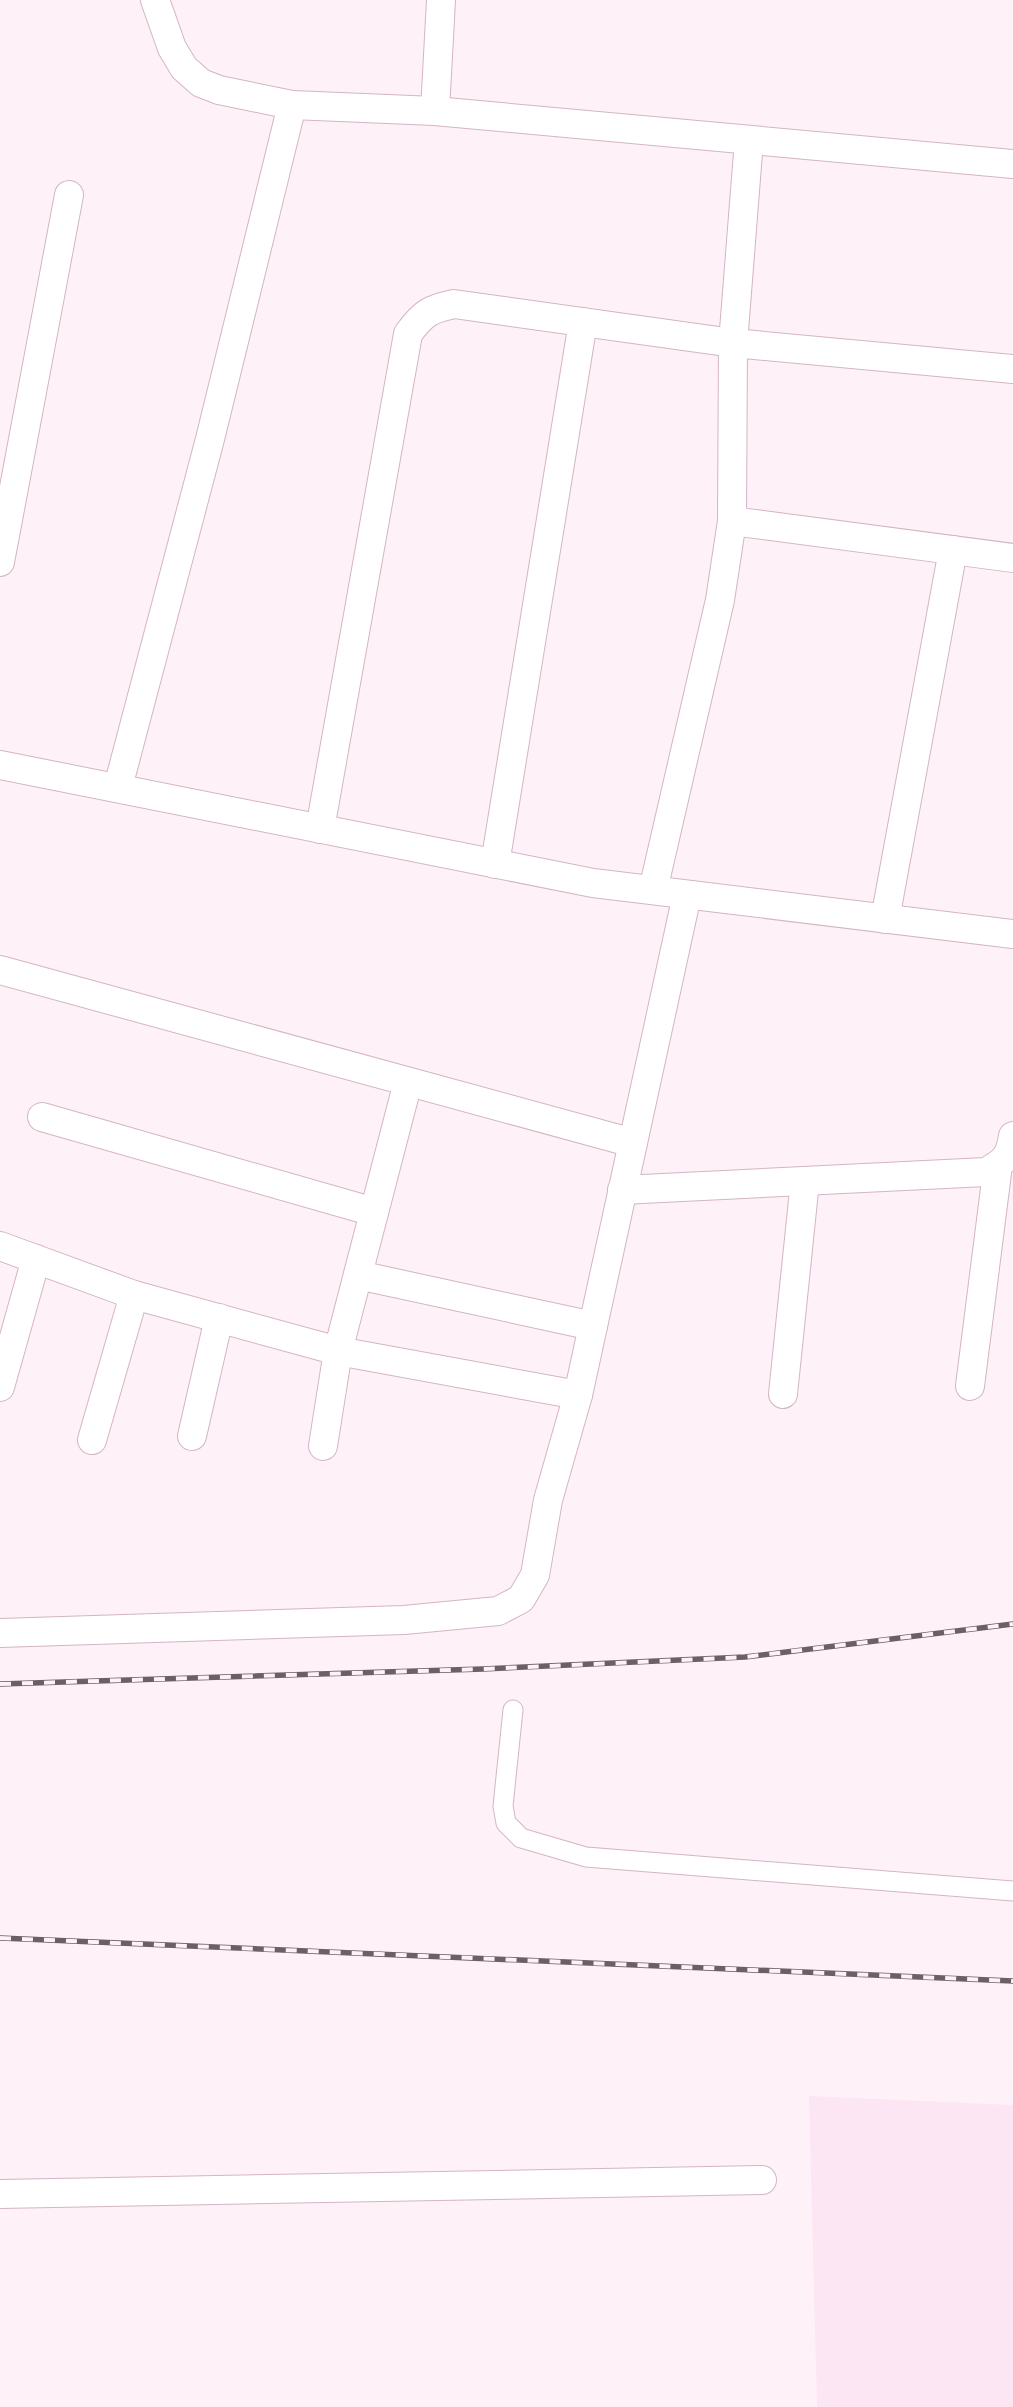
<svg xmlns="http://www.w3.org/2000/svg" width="1013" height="2407" viewBox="0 0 1013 2407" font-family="Jost,sans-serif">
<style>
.built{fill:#fde6f3}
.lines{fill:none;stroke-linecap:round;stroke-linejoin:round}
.service-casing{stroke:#d3b5c6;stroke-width:21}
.minor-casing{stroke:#d3b5c6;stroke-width:30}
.service{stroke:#fff;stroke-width:19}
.minor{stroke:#fff;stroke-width:28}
.rail-casing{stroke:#6b6067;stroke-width:5.5}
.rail{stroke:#fef1f8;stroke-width:4;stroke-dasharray:11;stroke-linecap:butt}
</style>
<rect width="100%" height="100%" fill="#fef1f8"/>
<path class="built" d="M809 2096 1013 2105V2407H817Z"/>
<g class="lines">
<defs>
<path id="service" d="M513 1710 503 1806 506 1823 521 1838 586 1857 1013 1891"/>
<g id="minor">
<path d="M155 0 172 48 184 68 201 83 219 90 292 105 435 111 1013 164"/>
<path d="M435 111 441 0"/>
<path d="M732 521 1013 558"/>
<path d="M0 562 69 195"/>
<path d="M0 765 593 883 1013 934"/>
<path d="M118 787 210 439 292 105"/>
<path d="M320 829 408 334C423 313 430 309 454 304L733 343 1013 369"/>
<path d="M495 864 583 322"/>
<path d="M653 890 720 600 732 521 733 343 749 140"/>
<path d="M885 919 953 550"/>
<path d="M0 970 633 1143"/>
<path d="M42 1117 374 1212"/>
<path d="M622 1190 986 1172C1004 1162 1010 1157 1013 1136"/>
<path d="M0 1246 134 1295 338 1351 578 1395"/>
<path d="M358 1275 593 1326"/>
<path d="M970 1386 998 1165"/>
<path d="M0 1387 36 1259"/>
<path d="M783 1394 805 1181"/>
<path d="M192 1436 219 1318"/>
<path d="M92 1440 134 1295"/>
<path d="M323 1446 338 1351 408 1082"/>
<path d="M0 1633 404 1620 498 1611 521 1599 535 1575 548 1500 578 1395 687 895"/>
<path d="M0 2194 762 2180"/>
</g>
</defs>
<use href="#service" class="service-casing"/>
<use href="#minor" class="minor-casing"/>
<use href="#service" class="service"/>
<use href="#minor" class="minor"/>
<defs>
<g id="rail">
<path d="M0 1684 483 1669 745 1657 1013 1624"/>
<path d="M0 1938 1013 1981"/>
</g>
</defs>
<use href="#rail" class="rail-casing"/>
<use href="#rail" class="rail"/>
</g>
</svg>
